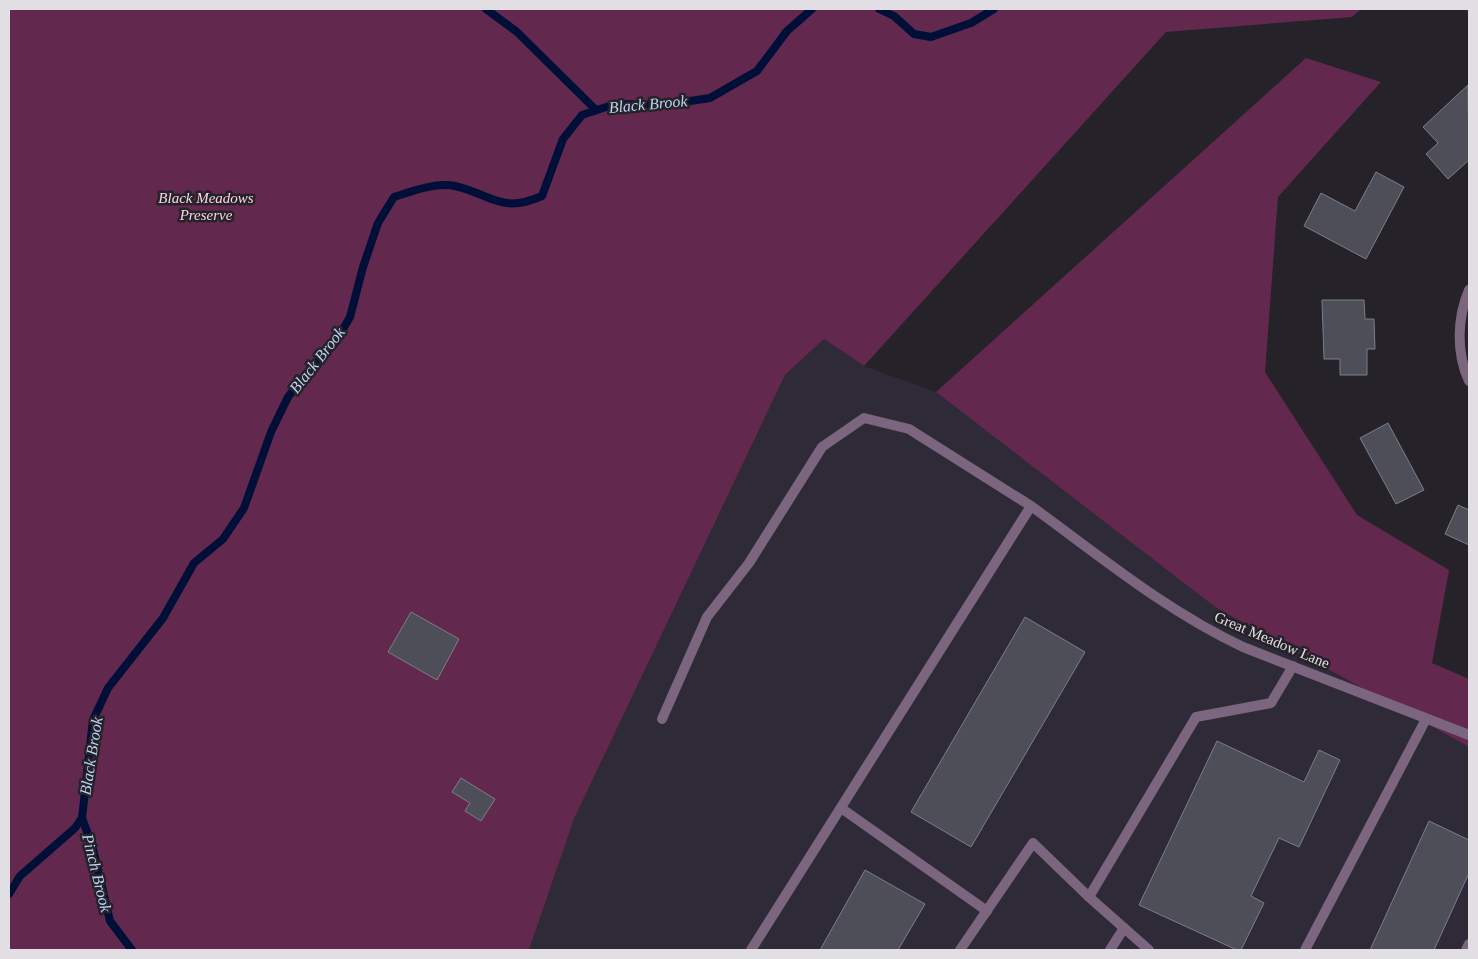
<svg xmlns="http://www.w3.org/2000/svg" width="1478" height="959" viewBox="0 0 1478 959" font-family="Georgia,serif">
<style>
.built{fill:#2e2a37}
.green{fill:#62284d}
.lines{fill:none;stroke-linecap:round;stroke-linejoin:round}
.stream{stroke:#000f37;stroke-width:8}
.building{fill:#4d4e57;stroke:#7d7e88}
.service{stroke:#7b657f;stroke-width:10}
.minor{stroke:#7b657f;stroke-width:10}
.labels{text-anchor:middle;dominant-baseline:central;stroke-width:5;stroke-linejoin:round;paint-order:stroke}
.park-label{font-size:15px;font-style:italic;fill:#fbd3e9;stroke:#252229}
.street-label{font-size:15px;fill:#e1dfe4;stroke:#252229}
.water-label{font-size:16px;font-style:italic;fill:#bdd4f6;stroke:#252229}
</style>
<rect width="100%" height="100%" fill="#252229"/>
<path class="built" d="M824 339 864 366 936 392 1215 607 1469 747V950H529L574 819 785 375Z"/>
<g class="green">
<path d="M9 9H1361L1352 17 1166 32 864 366 824 339 785 375 574 819 529 950H9Z"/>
<path d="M1306 58 1381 82 1278 197 1265 372 1357 515 1449 570 1432 663 1469 679V747L1215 607 936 392Z"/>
</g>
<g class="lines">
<g class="stream">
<path d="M486 9 517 32 596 110"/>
<path d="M879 9 894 16 914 34 931 37 971 23 994 9"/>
<path d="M82 818 92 845 110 921 132 950"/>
<path d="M9 894 20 876 75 828 82 818 93 720 108 688 163 618 194 563 223 539 244 508 271 432 288 397 306 374 335 343 350 317 363 267 378 223 394 197C412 191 437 182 455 186 493 195 501 214 542 196L563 139 582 115 615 104 664 105 710 98 757 71 787 31 812 9"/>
</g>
</g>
<g class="building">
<path d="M1468 85 1469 160 1448 179 1426 154 1438 143 1423 127Z"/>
<path d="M1376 172 1404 187 1366 259 1304 226 1321 193 1355 211Z"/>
<path d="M1322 300H1364L1365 319H1374L1375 349H1367V375H1340V359H1324Z"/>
<path d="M1388 423 1424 490 1396 504 1360 438Z"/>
<path d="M1458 505 1469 510V545L1445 534Z"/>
<path d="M411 612 459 639 437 680 388 652Z"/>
<path d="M1025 617 1085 652 971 847 911 812Z"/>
<path d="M1217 741 1304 782 1319 750 1340 760 1299 847 1279 838 1251 896 1264 903 1241 950H1237L1139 905Z"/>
<path d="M461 778 495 799 481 821 465 811 470 803 452 792Z"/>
<path d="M1429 821 1469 840V873L1434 950H1370Z"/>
<path d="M865 870 925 904 898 950H820Z"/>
</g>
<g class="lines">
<g class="service">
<path d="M662 719 707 617 749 563 822 447 864 418 909 429 1031 506 751 950"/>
<path d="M841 808 987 911"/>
<path d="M1089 897 1196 717 1271 703 1293 666"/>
<path d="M960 950 1033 843 1089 897 1149 950"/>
<path d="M1110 950 1124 928"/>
<path d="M1466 950 1469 944"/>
</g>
<g class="minor">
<path d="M1469 290C1457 318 1456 353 1469 381"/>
<path d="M1031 506C1100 556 1166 611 1243 647L1469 735"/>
<path d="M1305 950 1426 719"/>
</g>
</g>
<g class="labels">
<g class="park-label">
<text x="206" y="198">Black Meadows<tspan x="206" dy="17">Preserve</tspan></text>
</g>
<g class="street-label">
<text transform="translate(1272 640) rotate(23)">Great Meadow Lane</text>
</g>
<g class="water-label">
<text transform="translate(648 104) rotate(-5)">Black Brook</text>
<text transform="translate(317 360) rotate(-52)">Black Brook</text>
<text transform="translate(91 756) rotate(-81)">Black Brook</text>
<text transform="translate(97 873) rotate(76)">Pinch Brook</text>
</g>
</g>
<rect width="1478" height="959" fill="none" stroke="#e1dfe4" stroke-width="20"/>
</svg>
